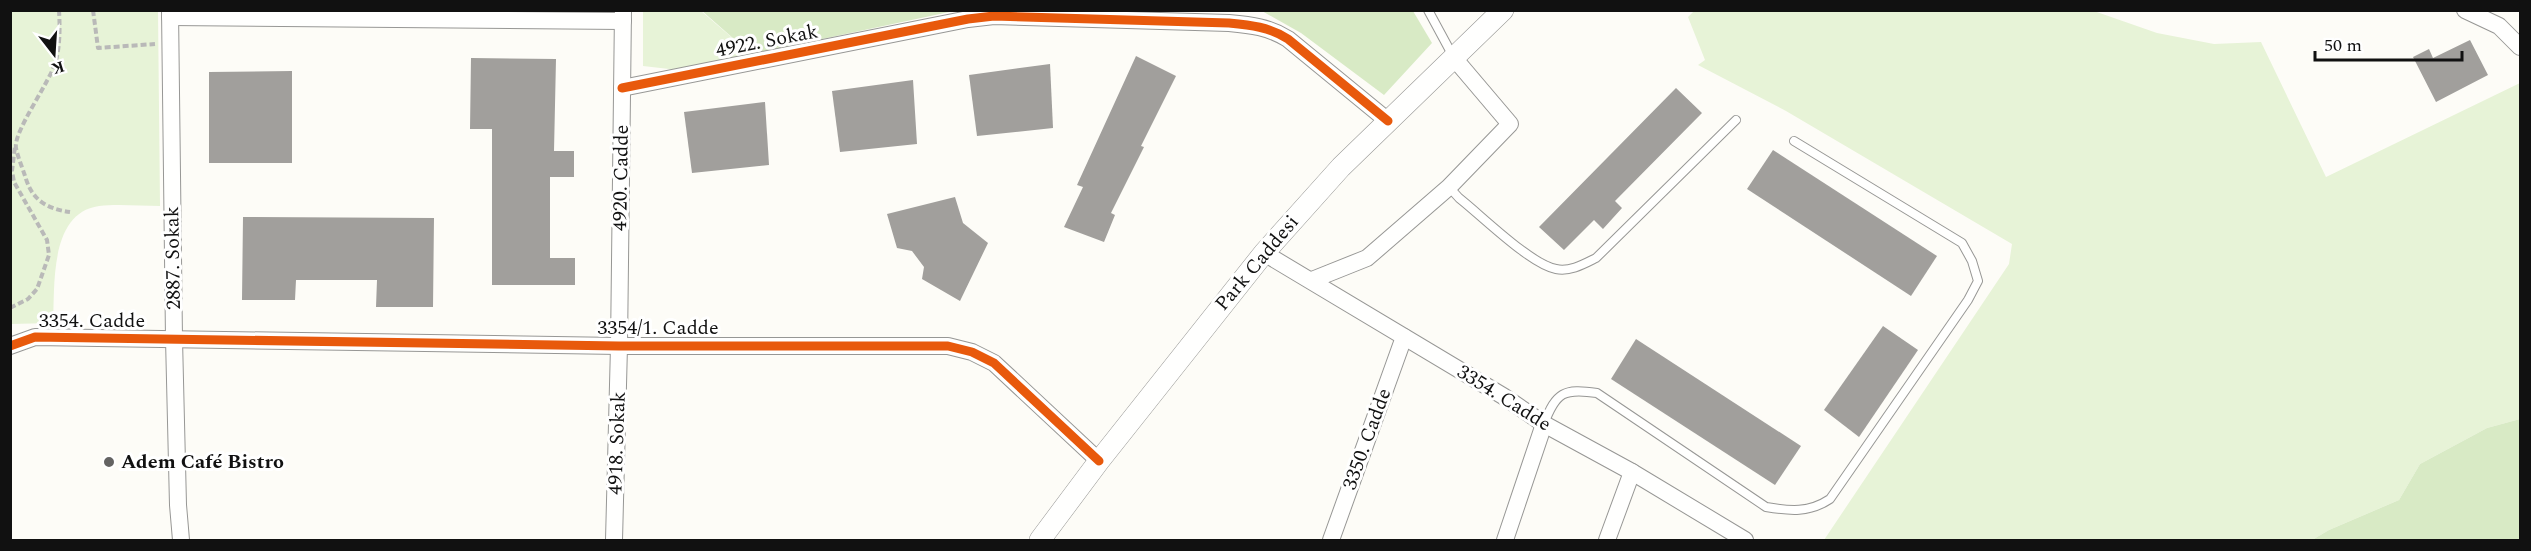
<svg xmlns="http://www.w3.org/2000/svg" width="2531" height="551" viewBox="0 0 2531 551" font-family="Spectral,serif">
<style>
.green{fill:#e7f3d7}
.forest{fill:#d8eac5}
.building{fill:#a19f9c}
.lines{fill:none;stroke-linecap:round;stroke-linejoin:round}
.service-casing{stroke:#979795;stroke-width:10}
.minor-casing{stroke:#979795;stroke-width:18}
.tertiary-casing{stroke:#979795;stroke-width:22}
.path{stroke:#b9b9b8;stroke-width:4;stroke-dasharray:6 3;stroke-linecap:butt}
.service{stroke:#fffffe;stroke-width:8}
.minor{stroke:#fffffe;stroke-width:16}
.tertiary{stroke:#fffffe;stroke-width:21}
.cycleway-casing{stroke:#fff;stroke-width:13}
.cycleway{stroke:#e8590c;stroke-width:9}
.poi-dot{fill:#646362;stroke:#fff;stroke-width:2}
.labels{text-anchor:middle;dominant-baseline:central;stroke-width:6;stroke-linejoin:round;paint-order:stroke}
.street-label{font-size:20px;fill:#111;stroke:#fff}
.poi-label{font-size:20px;font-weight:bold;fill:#111;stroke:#fff;text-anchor:start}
</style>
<rect width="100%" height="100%" fill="#fdfcf7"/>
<g class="green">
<path d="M11 10 158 11 160 206C140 206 118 204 99 206 49 213 55 286 53 323L11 324Z"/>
<path d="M1695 10H2091L2157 33 2214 44 2261 42 2326 177 2520 83V419L2487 428 2420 464 2399 500 2329 530 2312 540H1824L2009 264 2012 244 1786 111 1698 65 1705 60 1688 17Z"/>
<path d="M643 11H701L751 54 678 70 643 66Z"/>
</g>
<g class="forest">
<path d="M701 10 954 11 751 54Z"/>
<path d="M1235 11H1413L1432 43 1384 95 1301 33 1262 11Z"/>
<path d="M2520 419V540H2312L2329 530 2399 500 2420 464 2487 428Z"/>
</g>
<g class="building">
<path d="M2470 40 2488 75 2436 102 2413 57 2429 49 2433 58Z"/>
<path d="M1136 56 1176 76 1141 146 1144 147 1111 213 1115 215 1104 242 1064 227 1083 187 1077 185Z"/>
<path d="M471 58 556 59 554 151H574V177H550V258H575V285H492V129H470Z"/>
<path d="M1050 64 1053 128 977 136 969 75Z"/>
<path d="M292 71V163H209V72Z"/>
<path d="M913 80 917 144 840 152 832 91Z"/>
<path d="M1676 88 1702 113 1615 201 1622 208 1603 229 1594 220 1564 250 1539 227Z"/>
<path d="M765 102 769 165 692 173 684 112Z"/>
<path d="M1773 150 1937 256 1911 296 1747 189Z"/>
<path d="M955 197 963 223 988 243 960 301 922 279 924 267 912 251 897 248 887 214Z"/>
<path d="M243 217 434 218 433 307H376L377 280H296L295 300H242Z"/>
<path d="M1883 326 1918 350 1859 437 1824 410Z"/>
<path d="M1636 339 1801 446 1775 485 1611 379Z"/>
</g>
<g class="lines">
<defs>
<g id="service">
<path d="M1428 10 1454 58"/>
<path d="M1449 187 1459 198C1482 216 1530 264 1556 269 1570 272 1584 264 1596 258L1736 120"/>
<path d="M1544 424C1556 392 1564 388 1597 393L1766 507C1790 511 1809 513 1830 499L1968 300 1978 281 1972 261 1962 243 1794 141"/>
</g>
<g id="minor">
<path d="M170 10 174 339 178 505 181 540"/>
<path d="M2465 10 2499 26 2520 47"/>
<path d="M170 17 623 21"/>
<path d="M622 88 968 19 994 16 1229 23C1251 25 1269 27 1288 39L1388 121"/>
<path d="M1264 253 1503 396 1544 424 1632 472 1745 540"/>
<path d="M1312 280 1367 258 1449 187 1510 124 1454 58"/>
<path d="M10 346 35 337 619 346H948L972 352 994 363 1099 461"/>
<path d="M614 540 619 346 623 10"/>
<path d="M1331 540 1404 337"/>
<path d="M1505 540 1544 424"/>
<path d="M1607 540 1632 472"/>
</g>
<path id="tertiary" d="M1040 540 1099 461 1264 253 1341 167 1503 10"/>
</defs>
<use href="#service" class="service-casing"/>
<use href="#minor" class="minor-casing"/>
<use href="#tertiary" class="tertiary-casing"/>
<g class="path">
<path d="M59 10C60 27 60 45 56 61 50 82 13 132 16 148 18 158 23 169 26 179 33 201 48 209 70 212"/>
<path d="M93 10 98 48 155 44"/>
<path d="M10 308 28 299 37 289 49 255 47 240 14 182 12 171 15 146"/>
</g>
<use href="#service" class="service"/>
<use href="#minor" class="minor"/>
<use href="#tertiary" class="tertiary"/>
<defs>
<g id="cycleway">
<path d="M622 88 968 19 994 16 1229 23C1251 25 1269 27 1288 39L1388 121"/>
<path d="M10 346 35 337 619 346H948L972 352 994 363 1099 461"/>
</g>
</defs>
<use href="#cycleway" class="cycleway-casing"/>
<use href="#cycleway" class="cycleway"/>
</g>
<circle class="poi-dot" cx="109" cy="462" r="6"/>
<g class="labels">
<g class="street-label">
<text transform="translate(767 41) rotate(-11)">4922. Sokak</text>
<text transform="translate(621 178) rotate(-89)">4920. Cadde</text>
<text transform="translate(173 258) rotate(-91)">2887. Sokak</text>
<text transform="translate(1257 263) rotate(-50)">Park Caddesi</text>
<text x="92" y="321">3354. Cadde</text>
<text x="658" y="328">3354/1. Cadde</text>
<text transform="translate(1504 398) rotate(32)">3354. Cadde</text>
<text transform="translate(1367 439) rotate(-70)">3350. Cadde</text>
<text transform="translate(617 443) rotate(-88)">4918. Sokak</text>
</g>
<g class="poi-label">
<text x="121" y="462">Adem Café Bistro</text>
</g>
</g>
<rect width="2531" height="551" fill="none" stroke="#111111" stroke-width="24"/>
<g transform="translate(54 54) rotate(163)" stroke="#ffffff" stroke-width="4.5" paint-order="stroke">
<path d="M0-4.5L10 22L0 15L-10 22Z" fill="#111111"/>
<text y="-9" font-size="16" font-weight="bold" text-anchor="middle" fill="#111111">K</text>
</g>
<path d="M2315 51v9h147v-9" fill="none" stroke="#111111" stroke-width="3"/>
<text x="2324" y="51" font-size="18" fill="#111111" stroke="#ffffff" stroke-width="4.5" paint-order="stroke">50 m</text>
</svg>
